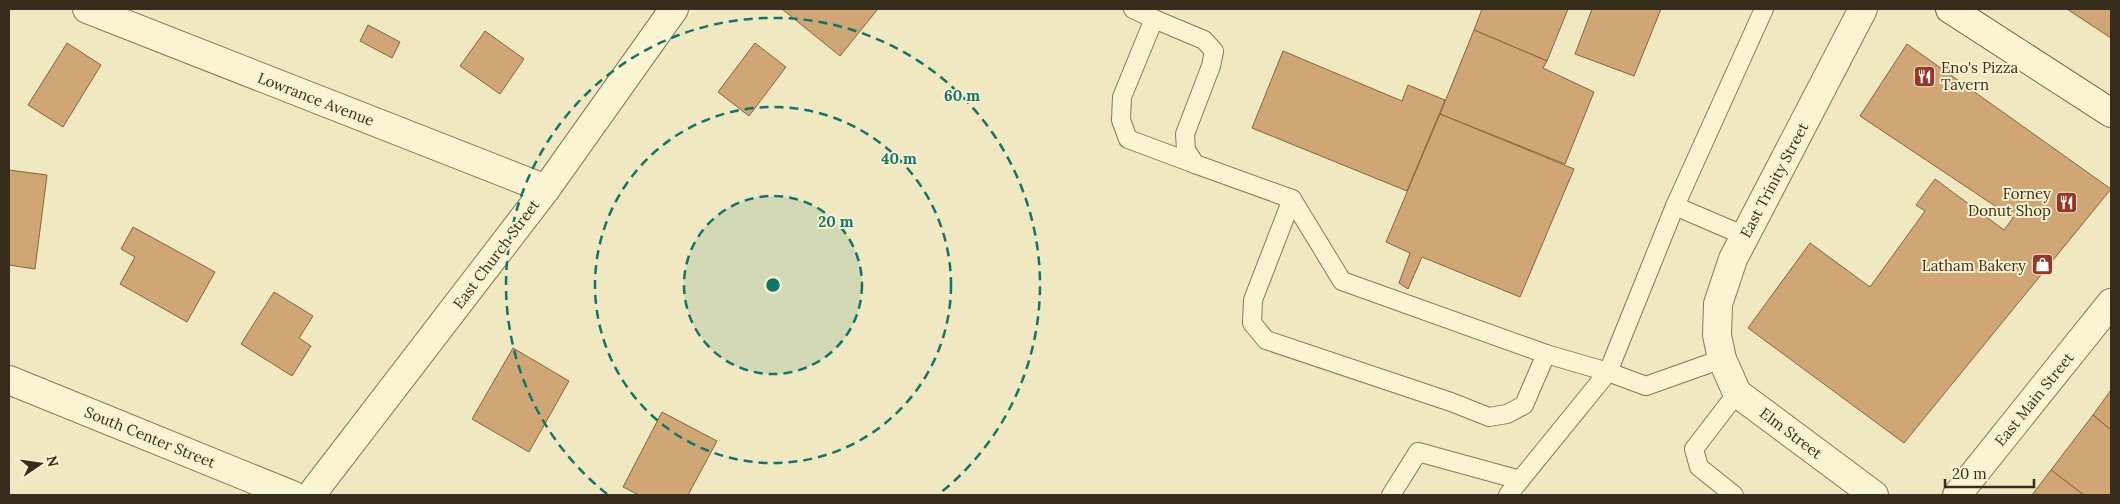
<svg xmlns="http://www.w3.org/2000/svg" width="2120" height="504" viewBox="0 0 2120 504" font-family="Lora,serif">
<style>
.building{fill:#cfa674;stroke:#89653c}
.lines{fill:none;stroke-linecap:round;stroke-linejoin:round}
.lane-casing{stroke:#897857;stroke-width:20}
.street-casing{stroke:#897857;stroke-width:30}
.secondary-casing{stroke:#6b593b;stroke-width:30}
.lane{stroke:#faf4d3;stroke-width:18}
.street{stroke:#faf4d3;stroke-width:28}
.secondary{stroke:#faf4d3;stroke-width:28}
.ring{fill:none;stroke:#0f766e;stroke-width:2.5;stroke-dasharray:9 6}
.labels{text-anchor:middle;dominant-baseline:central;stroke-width:4;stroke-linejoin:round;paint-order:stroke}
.poi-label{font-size:15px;fill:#382d1c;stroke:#f7f1d0;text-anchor:end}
.street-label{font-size:15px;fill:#382d1c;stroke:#f7f1d0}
.centre{fill:#0f766e;stroke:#f7f1d0;stroke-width:2.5}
.ring-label{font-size:15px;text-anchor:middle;font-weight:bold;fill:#0f766e;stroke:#f7f1d0;stroke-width:4;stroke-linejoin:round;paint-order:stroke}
</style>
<rect width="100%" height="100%" fill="#efe8c0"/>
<g class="building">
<path d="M782 9H876L877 10 840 56Z"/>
<path d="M1482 9H1568L1547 61 1474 30Z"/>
<path d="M1592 9H1661L1634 76 1575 54Z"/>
<path d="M2067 9H2111V38Z"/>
<path d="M368 25 400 42 392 58 360 41Z"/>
<path d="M1474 30 1547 61 1543 68 1594 92 1565 164 1440 114Z"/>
<path d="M485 31 524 59 500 94 460 66Z"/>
<path d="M67 43 101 65 63 127 28 105Z"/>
<path d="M755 43 786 67 749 116 718 92Z"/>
<path d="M1907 44 2111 189 1904 443 1748 328 1810 243 1870 287 1925 211 1916 205 1935 179 2004 230 2013 218 1860 116Z"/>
<path d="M1283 51 1402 101 1408 85 1445 100 1407 191 1252 128Z"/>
<path d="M1440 114 1574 169 1520 297 1422 257 1408 289 1399 283 1410 253 1386 242Z"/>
<path d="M9 170 47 175 35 269 9 265Z"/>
<path d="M133 227 215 272 187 322 120 284 135 257 121 249Z"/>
<path d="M274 292 313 316 299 338 311 346 292 376 241 344Z"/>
<path d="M513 348 569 381 529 452 472 419Z"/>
<path d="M2111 390V430L2093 415Z"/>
<path d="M662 412 717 441 688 495H639L623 487Z"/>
<path d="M2093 415 2111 430V495H2084L2051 470Z"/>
<path d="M2051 470 2084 495H2032Z"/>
</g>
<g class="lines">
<defs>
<g id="lane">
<path d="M1133 9 1154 19 1122 97 1121 120 1128 139 1195 164"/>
<path d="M1154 19 1204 40 1214 51 1211 66 1185 134 1186 150 1195 164 1292 199 1253 300 1252 323 1266 340 1451 402 1489 417 1507 414 1524 405 1546 354"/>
<path d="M1292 199 1342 281 1546 354 1608 372 1646 386 1722 359"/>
<path d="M1745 236 1675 206 1764 9"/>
<path d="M1391 495 1418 452 1520 480"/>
<path d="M1508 495 1608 372 1675 206"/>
<path d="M1734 495 1699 467 1694 449 1737 393"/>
</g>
<g id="street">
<path d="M87 9 546 189"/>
<path d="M1863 9 1733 259 1718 304 1717 335 1722 359 1737 393 1874 495"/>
<path d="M9 380 292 495"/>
<path d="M311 495 546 189 674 9"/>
<path d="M1957 495 2111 303"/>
</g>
<path id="secondary" d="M1950 9 2111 113"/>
</defs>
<use href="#lane" class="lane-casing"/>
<use href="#street" class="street-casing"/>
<use href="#secondary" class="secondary-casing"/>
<use href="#lane" class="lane"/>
<use href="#street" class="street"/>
<use href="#secondary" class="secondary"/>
</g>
<circle cx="773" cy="285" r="89" fill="#0f766e" fill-opacity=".12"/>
<g class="ring">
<circle cx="773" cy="285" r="89"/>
<circle cx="773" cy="285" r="178"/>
<path d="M607 494A267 267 0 1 1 939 494"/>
</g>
<defs>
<symbol id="restaurant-square" viewBox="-11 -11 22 22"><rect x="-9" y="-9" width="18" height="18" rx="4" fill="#9a3425" stroke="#f7f1d0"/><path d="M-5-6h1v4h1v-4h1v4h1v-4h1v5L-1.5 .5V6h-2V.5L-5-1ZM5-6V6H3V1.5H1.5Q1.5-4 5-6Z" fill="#fff"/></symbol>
<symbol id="shop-square" viewBox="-11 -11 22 22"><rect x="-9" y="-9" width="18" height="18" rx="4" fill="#9a3425" stroke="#f7f1d0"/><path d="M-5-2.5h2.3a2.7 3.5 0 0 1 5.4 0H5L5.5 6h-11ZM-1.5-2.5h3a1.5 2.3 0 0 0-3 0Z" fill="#fff"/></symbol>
</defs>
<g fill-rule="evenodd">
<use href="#restaurant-square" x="1912" y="64" width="25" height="25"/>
<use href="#restaurant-square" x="2054" y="190" width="25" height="25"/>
<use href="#shop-square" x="2030" y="252" width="25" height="25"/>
</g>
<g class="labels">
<g class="poi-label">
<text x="1941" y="67" text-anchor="start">Eno's Pizza<tspan x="1941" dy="17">Tavern</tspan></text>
<text x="2051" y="193">Forney<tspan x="2051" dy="17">Donut Shop</tspan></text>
<text x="2026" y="265">Latham Bakery</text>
</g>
<g class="street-label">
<text transform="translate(316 99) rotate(21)">Lowrance Avenue</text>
<text transform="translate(1774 180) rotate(-62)">East Trinity Street</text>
<text transform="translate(496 254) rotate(-53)">East Church Street</text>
<text transform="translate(2034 399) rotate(-51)">East Main Street</text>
<text transform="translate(1791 433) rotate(37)">Elm Street</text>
<text transform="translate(150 437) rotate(22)">South Center Street</text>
</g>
</g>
<circle cx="773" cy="285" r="8" class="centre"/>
<g class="ring-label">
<text x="962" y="101">60 m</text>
<text x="899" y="164">40 m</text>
<text x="836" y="227">20 m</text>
</g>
<rect width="2120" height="504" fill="none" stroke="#382d1c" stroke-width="20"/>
<g transform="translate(40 464) rotate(77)" stroke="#f7f1d0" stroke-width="4" paint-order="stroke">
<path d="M0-4L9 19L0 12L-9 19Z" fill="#382d1c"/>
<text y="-8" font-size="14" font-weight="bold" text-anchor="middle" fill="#382d1c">N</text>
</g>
<path d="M1945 479v8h89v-8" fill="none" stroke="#382d1c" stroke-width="2.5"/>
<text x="1952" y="479" font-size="15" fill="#382d1c" stroke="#f7f1d0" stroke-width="4" paint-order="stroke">20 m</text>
</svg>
